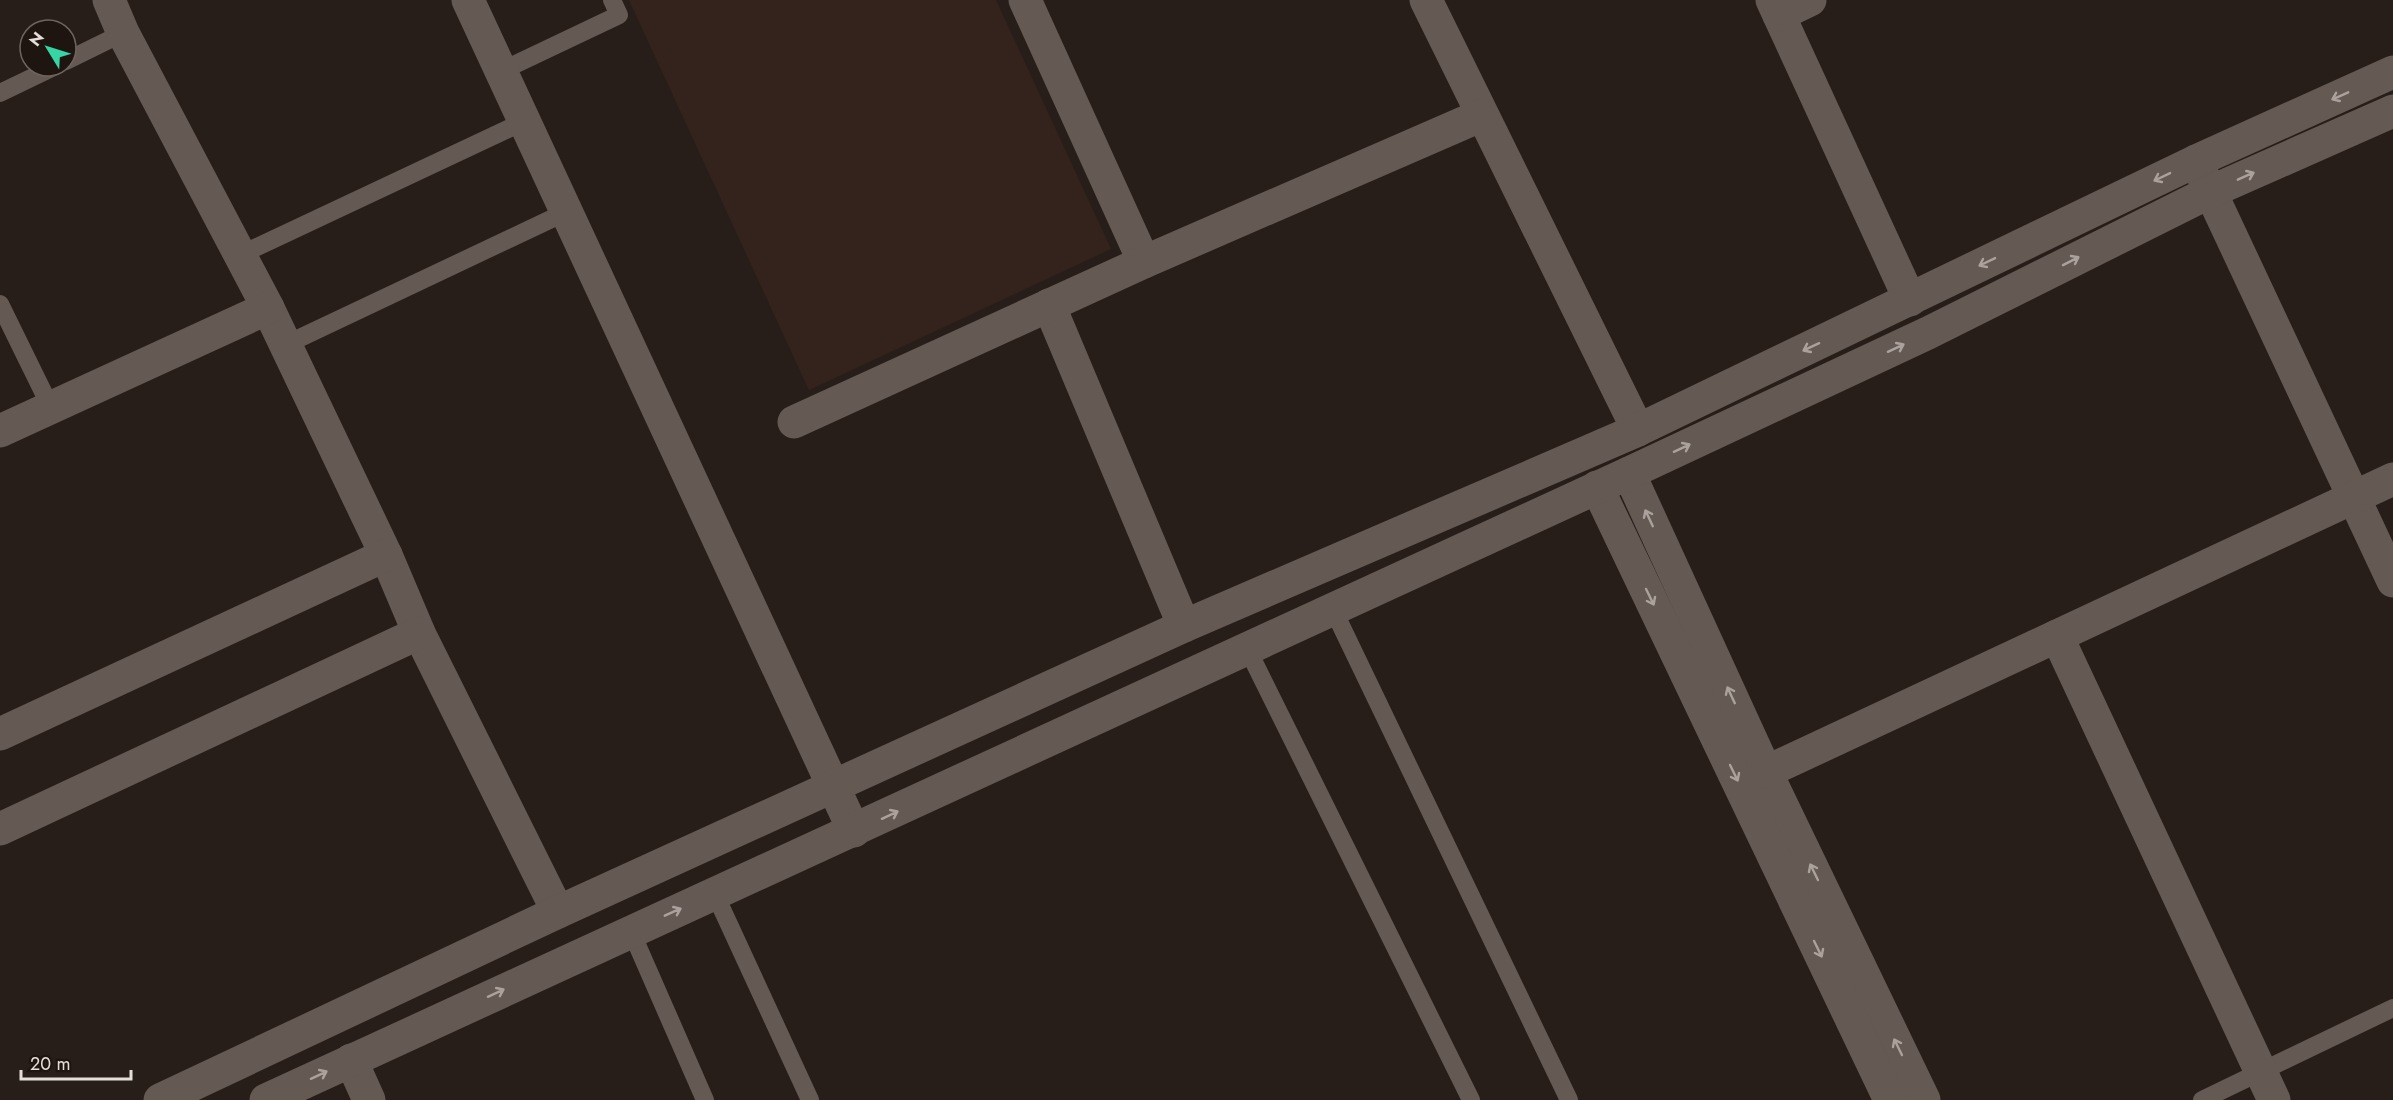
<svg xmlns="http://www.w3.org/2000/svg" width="2393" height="1100" viewBox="0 0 2393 1100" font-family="Jost,sans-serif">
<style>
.built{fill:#34231c}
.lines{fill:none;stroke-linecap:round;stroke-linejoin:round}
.service{stroke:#655953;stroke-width:18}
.minor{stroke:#655953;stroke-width:33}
.tertiary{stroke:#655953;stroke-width:33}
.oneway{stroke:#aba29d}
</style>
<rect width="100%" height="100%" fill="#281e19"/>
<path class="built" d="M629 0H996L1111 249 809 390Z"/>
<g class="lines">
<g class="service">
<path d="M66 61 123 33"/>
<path d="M501 71 619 15 612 0"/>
<path d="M0 93 56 66"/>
<path d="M240 255 525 121"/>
<path d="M0 304 51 408"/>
<path d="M285 345 566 212"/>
<path d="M1333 609 1569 1100"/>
<path d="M1247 648 1471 1100"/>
<path d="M715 894 810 1100"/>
<path d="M631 931 705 1100"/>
<path d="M2202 1100 2393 1008"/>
</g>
<g class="minor">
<path d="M109 0 123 33 268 308 386 555 419 633 558 912"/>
<path d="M468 0 854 831"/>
<path d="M1025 0 1144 262"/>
<path d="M1426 0 1638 430"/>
<path d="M1772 0 1910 300"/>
<path d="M1779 15 1810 0"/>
<path d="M2196 161 2393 581"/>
<path d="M1049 305 1184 626"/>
<path d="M794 422 1144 262 1482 115"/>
<path d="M0 431 268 308"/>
<path d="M1629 473 1766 772 1924 1100"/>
<path d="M1597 487 1890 1100"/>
<path d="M2057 636 2274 1100"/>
<path d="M0 734 386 555"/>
<path d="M1766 772 2393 479"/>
<path d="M0 829 419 633"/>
<path d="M351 1060 369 1100"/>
</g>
<g class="tertiary">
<path d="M160 1100 558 912 1184 626 1638 430 2196 161 2393 72"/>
<path d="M266 1100 1629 473 1928 333 2210 192 2393 111"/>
</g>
</g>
<defs><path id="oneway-shaft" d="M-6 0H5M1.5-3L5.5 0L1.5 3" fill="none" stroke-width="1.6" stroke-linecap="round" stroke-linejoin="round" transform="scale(1.5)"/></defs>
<g class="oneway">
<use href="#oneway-shaft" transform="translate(2340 96) rotate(156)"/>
<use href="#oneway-shaft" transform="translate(2246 176) rotate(-24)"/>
<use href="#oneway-shaft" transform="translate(2162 177) rotate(154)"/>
<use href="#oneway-shaft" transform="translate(2071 261) rotate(-27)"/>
<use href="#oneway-shaft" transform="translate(1987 262) rotate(154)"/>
<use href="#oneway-shaft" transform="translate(1811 347) rotate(155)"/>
<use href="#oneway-shaft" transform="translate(1896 348) rotate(-25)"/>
<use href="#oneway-shaft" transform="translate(1682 448) rotate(-25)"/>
<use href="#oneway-shaft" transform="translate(1649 518) rotate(-115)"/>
<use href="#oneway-shaft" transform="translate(1650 597) rotate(64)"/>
<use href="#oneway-shaft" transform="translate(1731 695) rotate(-115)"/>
<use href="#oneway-shaft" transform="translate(1734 773) rotate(64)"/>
<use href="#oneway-shaft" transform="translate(890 815) rotate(-25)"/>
<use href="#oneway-shaft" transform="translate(1814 872) rotate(-116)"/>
<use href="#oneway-shaft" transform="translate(673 912) rotate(-24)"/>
<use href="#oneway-shaft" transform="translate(1818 949) rotate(64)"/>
<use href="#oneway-shaft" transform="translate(496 993) rotate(-25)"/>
<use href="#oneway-shaft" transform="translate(1898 1047) rotate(-116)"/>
<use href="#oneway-shaft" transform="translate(319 1075) rotate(-25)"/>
</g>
<g transform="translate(48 48) rotate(308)"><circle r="28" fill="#1f1510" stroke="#6e6560" stroke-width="1.5"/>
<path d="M0-4.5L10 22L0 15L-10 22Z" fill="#37d4a6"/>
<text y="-9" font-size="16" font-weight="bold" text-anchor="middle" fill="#e4ddd9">N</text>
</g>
<path d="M21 1070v9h110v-9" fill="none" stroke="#e4ddd9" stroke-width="3"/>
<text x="30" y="1070" font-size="18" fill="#e4ddd9" stroke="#1f1510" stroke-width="4.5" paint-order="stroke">20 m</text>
</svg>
